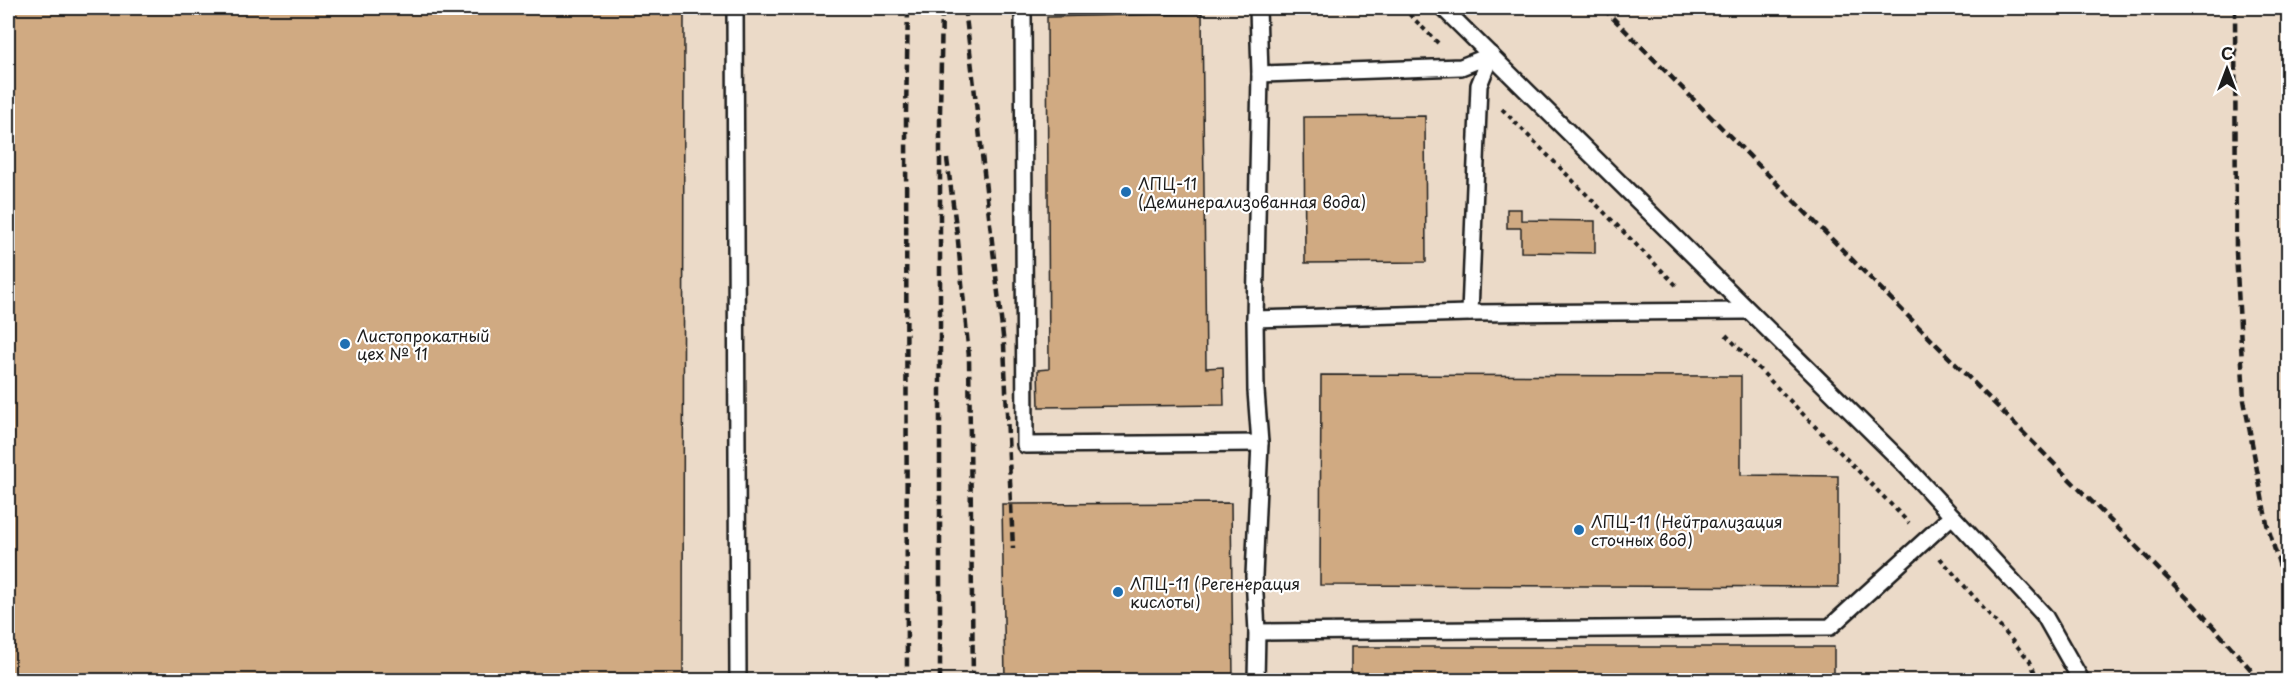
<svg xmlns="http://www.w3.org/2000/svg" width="2296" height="688" viewBox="0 0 2296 688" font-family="'Playpen Sans',sans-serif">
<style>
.built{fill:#ebdac8}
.building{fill:#d0aa82;stroke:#1c1c1c;stroke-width:1.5}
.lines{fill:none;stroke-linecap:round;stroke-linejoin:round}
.service-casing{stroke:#1c1c1c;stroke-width:20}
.path{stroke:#1c1c1c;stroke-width:4;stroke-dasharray:4.5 4.5;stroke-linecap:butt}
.service{stroke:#fff;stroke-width:15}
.rail{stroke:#1c1c1c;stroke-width:4.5;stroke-dasharray:9 4.5;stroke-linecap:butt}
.poi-dot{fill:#1f6fb2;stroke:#fff;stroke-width:2}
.labels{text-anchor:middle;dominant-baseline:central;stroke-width:4.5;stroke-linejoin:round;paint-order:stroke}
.poi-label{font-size:16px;fill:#1c1c1c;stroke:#fff;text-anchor:start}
</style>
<rect width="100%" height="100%" fill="#f6eee6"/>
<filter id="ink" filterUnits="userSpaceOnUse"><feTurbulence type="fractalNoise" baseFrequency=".0167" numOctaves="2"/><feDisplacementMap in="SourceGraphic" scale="12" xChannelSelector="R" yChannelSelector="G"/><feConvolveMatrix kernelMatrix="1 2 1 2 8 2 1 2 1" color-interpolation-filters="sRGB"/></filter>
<g filter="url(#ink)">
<rect class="built" x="8" y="8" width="2280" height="672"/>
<g class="building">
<path d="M8 8H684L683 680H8Z"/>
<path d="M1202 13 1206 368 1223 367 1224 405 1039 407 1038 370 1049 369 1047 17Z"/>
<path d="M1425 116 1426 262 1305 263 1304 117Z"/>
<path d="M1507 209H1521V220L1595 221V253L1521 252V228H1507Z"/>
<path d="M1321 375 1741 376V475L1838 476V587L1320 585Z"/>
<path d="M1231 503 1233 680H1005L1002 504Z"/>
<rect x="1351" y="647" width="483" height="33"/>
</g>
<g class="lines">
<defs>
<g id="service">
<path d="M735 8 738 680"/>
<path d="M1023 8 1025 445 1260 443"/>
<path d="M1443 8 1903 463 2044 615 2081 680"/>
<path d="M1260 74 1461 67 1491 55 1479 85 1470 313"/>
<path d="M1255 319 1470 313 1747 311"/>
<path d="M1257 632 1830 627 1952 516"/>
<path d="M1256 680 1257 632 1254 576 1260 443 1256 391 1255 319 1260 74 1258 8"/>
</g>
</defs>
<use href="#service" class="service-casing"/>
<g class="path">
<path d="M1403 8 1438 43"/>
<path d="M1502 109 1678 287"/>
<path d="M1726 335 1909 523"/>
<path d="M1940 558 2030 661 2038 680"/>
</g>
<use href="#service" class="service"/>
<g class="rail">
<path d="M965 8 1004 345 1013 549"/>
<path d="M1603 8 2195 606 2260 680"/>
<path d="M2235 8 2236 252 2244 400 2267 524 2288 593"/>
<path d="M947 159 958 241 969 357 973 680"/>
<path d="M907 680 906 113 908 8"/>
<path d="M940 680V112L942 8"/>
</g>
</g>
</g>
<g class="poi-dot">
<circle cx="1126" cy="192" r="6"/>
<circle cx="345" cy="344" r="6"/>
<circle cx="1579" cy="530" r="6"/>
<circle cx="1118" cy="592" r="6"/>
</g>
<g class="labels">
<g class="poi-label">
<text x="1138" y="183">ЛПЦ-11<tspan x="1138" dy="18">(Деминерализованная вода)</tspan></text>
<text x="357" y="335">Листопрокатный<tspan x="357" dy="18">цех № 11</tspan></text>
<text x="1591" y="521">ЛПЦ-11 (Нейтрализация<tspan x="1591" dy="18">сточных вод)</tspan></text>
<text x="1130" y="583">ЛПЦ-11 (Регенерация<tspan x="1130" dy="18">кислоты)</tspan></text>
</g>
</g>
<rect width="2296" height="688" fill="none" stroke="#fff" stroke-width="30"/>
<rect x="15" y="15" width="2266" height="658" fill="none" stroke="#1c1c1c" stroke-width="2" filter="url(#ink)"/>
<g transform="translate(2227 69)" stroke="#ffffff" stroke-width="4.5" paint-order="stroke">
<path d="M0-4.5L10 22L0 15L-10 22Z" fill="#1c1c1c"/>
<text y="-9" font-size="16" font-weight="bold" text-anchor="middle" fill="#1c1c1c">С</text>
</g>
</svg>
